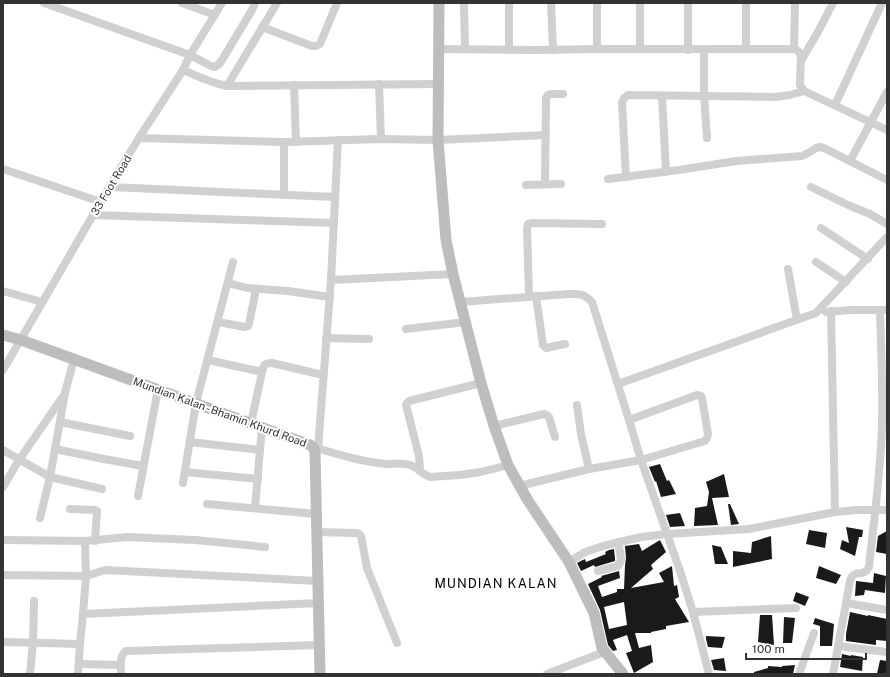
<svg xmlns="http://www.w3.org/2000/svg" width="890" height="677" viewBox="0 0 890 677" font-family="'Public Sans',sans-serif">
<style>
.building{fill:#1a1a1a;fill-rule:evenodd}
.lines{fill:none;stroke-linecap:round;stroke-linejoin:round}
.street{stroke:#d0d0d0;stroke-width:8}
.secondary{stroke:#bdbdbd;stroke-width:11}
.labels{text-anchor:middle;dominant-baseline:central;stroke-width:4;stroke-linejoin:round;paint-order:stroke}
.street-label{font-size:11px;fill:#333;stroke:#fff}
.quarter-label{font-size:13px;letter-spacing:1px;fill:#000;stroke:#fff}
</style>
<rect width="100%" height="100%" fill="#fff"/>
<g class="building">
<path d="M660 464 667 481 669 480 676 494 661 497 656 481 655 482 649 467Z"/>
<path d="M724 474 729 497 712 498 718 525 694 526 695 508 707 506 709 492 706 482Z"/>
<path d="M728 504H730L739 524 731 525Z"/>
<path d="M680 513 685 526 670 527 666 515Z"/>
<path d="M846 527 863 530 862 537H859L855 556 840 549 842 540 849 543Z"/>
<path d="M809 530 827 533 825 548 806 544Z"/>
<path d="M887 531V554L876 552 878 536Z"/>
<path d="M771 536 772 559 733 567V551L751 553 752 542Z"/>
<path d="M660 540 666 552 651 565 653 569 631 588 664 582 659 573 672 566 674 586 677 585 679 597 675 599 689 622 666 626V629L651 632V633H635L639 648 651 645 653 662 634 673 626 653 632 651 627 635 613 640 617 650 613 651 608 645 600 610 588 584 602 577 601 576 619 571 620 578 598 586 602 597 617 592V589H624L625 565 626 558 625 546 639 544 642 551ZM624 602 627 625 609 629 604 607Z"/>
<path d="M712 545 721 547 728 564H715Z"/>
<path d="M614 549 615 558V561L595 567 594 565 581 571 577 563 585 559 586 562 606 554 605 552 609 550Z"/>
<path d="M819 566 841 575 836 584 816 578Z"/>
<path d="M874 573 886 576 885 593 865 590 864 595 855 596 856 581 873 583Z"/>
<path d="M796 592 809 597 805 606 793 601Z"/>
<path d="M850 612 868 616V615L887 619V641L876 640V645L846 641V634Z"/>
<path d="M760 615H772L774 645 758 642Z"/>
<path d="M784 617 795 618 792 643H783Z"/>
<path d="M815 618 834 624 832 646H820V626L813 624Z"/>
<path d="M706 636 725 637 722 648 708 647 706 639Z"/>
<path d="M842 654 851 656V655L863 657 862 671 840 667Z"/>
<path d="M724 658 726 671 714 670 711 660Z"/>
<path d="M880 660 887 661V674H877Z"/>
<path d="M795 665 793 674H754V672L768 668V666L782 667V666Z"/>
</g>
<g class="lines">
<g class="street">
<path d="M44 3 190 55 211 66 215 67 219 64 222 60 252 10 255 3"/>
<path d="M182 3 215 15"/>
<path d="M464 3 465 49"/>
<path d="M509 3V50"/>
<path d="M551 3 553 50"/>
<path d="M597 3V49"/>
<path d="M262 27 312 46H316L320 44 337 3"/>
<path d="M438 49 535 50 597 49H794L798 51 801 55 800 85 804 91 887 130"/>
<path d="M640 49V3"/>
<path d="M746 49V3"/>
<path d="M794 49 795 3"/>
<path d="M688 50V3"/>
<path d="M704 50V95L707 138"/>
<path d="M802 59 818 32 833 3"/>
<path d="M183 70C197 76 211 83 227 86L438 84"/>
<path d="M379 84 381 139"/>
<path d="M294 85 296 142"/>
<path d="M227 86 277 3"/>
<path d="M662 96 666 172"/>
<path d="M835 105 882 3"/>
<path d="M139 138 284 142 381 139 438 140 546 135"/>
<path d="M850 161 887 92"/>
<path d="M3 169 101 202"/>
<path d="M626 177 622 103 624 98 628 95 775 97 790 95 804 91"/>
<path d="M608 179 679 170 736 161 802 156 810 152 816 148 819 147 824 148 887 180"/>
<path d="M545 184 546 98 548 95 551 94H563"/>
<path d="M526 185 561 184"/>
<path d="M110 187 335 197"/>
<path d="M811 187 848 205 870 214 887 224"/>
<path d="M284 195V142"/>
<path d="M93 215 334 223"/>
<path d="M821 228 868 259"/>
<path d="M816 262 846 282"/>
<path d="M788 269 797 320"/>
<path d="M331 280 338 140"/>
<path d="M228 283 247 288 288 291 330 297"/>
<path d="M3 291 42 302"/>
<path d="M529 296 527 228 528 224 532 223 602 224"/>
<path d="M536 296 543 345 546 348 565 344"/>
<path d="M460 302 568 294C579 294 583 293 592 302L629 420 641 460 680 571 693 612 709 674"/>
<path d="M831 311 835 512"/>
<path d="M826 312 851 310H887"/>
<path d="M218 322 245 327 248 326 249 324 256 289"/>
<path d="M406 329 466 322"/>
<path d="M326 338 369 339"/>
<path d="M208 360 262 372"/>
<path d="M3 370 121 167 139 138 183 70 190 55 222 3"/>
<path d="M618 384 816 313 887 237"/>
<path d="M577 405 581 434 589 469"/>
<path d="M60 422 130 436"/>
<path d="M251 423 263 368C265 363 267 363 272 363L323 375"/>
<path d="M494 426 544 414 547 415 549 417 555 437"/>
<path d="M190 442 260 450"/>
<path d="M313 447C337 454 362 462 387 464 393 464 399 463 406 464 416 465 421 474 430 477L460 475 481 472 508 465"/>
<path d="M55 449 104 459 143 466"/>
<path d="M318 449 331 280 453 274"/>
<path d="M3 450 50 477 65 393 74 359"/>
<path d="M420 470 419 456 406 405 407 403 409 401 481 383"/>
<path d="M185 472 258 479"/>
<path d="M183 483 196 403 233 262"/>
<path d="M519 486 589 469 641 460 705 441 707 438 708 434 702 398 701 396 697 395 629 420"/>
<path d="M3 487 19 460 64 395"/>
<path d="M138 496 158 389"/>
<path d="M207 504 316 514"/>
<path d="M255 508 262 427"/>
<path d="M70 509 95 510 97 511 95 541"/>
<path d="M40 518 50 477 102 489"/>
<path d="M316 532 356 533 359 534 361 536 367 568 397 643"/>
<path d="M3 540 85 541 127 537 195 540 265 547"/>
<path d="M569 562 585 552 603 546 641 537 667 534 749 529 835 512 857 510H887"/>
<path d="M598 571 618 566C624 560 619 550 618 542"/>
<path d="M3 575 86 576 105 570 317 581"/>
<path d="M846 603 887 610"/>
<path d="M693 612 796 608"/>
<path d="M83 614 86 576 85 541"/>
<path d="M3 642 80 644 83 614 318 603"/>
<path d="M838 646 887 652"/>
<path d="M79 664 120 665"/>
<path d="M30 674 33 643 34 601"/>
<path d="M78 674 80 644"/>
<path d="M121 674C121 666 119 656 126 651L319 645"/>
<path d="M547 674 604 652"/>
<path d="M799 674 814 633"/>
<path d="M833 674 850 581C855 567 863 579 869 567 874 519 881 471 882 423 883 386 881 348 880 310"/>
</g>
<g class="secondary">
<path d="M439 3 438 140 446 240 453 274 481 383 494 426 508 465 527 499 569 562 594 613 602 648 623 674"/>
<path d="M3 335 21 340 310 445 313 447 315 452 320 674"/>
</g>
</g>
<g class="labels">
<g class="street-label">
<text transform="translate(111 185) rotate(-59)">33 Foot Road</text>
<text transform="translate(220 412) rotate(20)">Mundian Kalan - Bhamin Khurd Road</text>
</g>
<g class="quarter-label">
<text x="496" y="583">MUNDIAN KALAN</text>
</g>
</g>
<rect width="890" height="677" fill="none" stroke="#333333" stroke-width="8"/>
<path d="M746 653v6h120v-6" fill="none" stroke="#333333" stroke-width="2"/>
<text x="752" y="653" font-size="12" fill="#333333" stroke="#ffffff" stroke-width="3" paint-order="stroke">100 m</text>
</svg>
